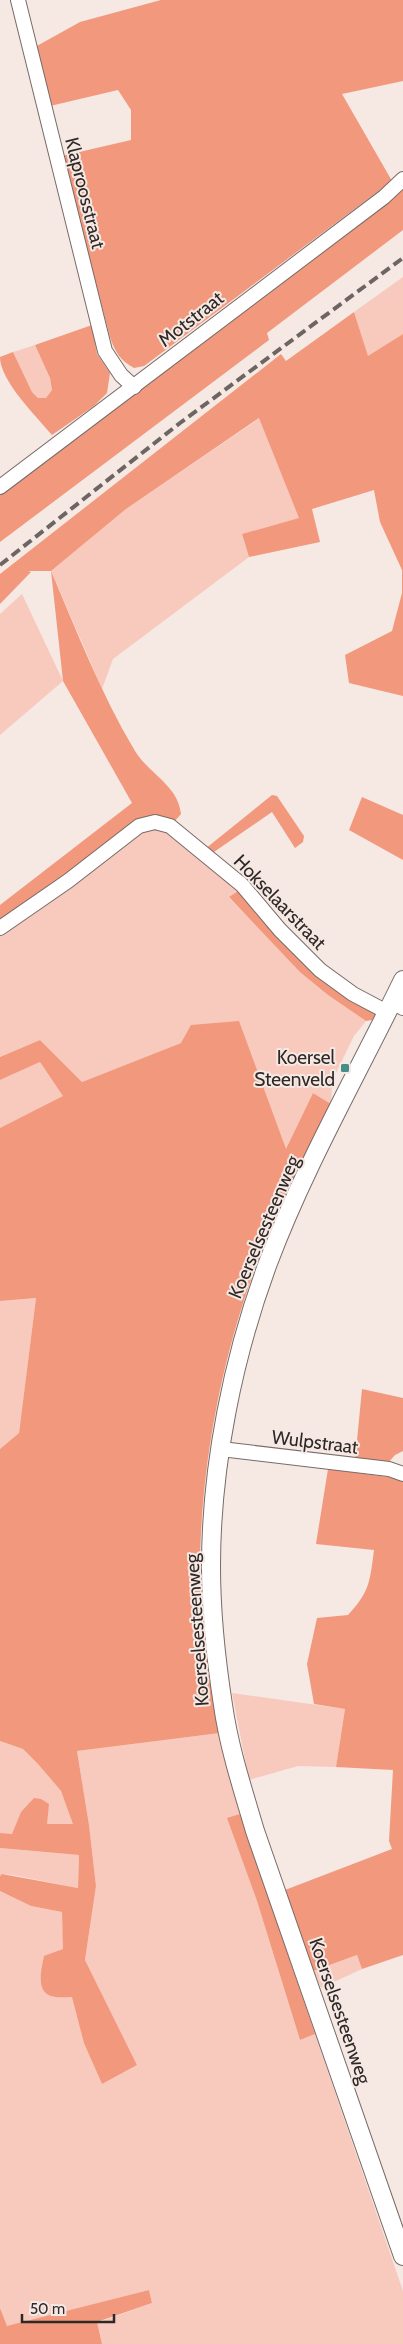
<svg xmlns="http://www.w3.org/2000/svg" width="403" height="2344" viewBox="0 0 403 2344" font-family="Cabin,sans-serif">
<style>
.green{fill:#f8cabd}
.forest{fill:#f2987d}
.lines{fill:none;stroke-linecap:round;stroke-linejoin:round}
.minor-casing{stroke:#786b67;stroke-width:16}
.tertiary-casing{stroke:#786b67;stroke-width:20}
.minor{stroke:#fff;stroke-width:14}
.tertiary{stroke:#fff;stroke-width:18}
.rail{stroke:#6d6562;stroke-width:4;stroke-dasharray:10 5;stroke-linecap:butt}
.poi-dot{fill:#478e87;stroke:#f6e8e3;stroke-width:2}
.labels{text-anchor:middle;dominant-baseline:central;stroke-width:4;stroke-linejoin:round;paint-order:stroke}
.street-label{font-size:19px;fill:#2e2927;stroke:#f6e8e3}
.poi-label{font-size:19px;fill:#2e2927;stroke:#f6e8e3;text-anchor:end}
</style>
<rect width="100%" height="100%" fill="#f6e8e3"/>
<g class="green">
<path d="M403 277V334L368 357 354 312Z"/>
<path d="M35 345 50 378 52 390 46 398H38L32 392 13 352Z"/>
<path d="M260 418 300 518 242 534 249 557 113 659 102 689 51 571 126 509Z"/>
<path d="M22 594 63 681 0 735V614Z"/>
<path d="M155 828 168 831 240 890 229 898 328 995 366 1021 354 1036 332 1081 331 1104 313 1093 286 1150 181 1043 82 1082 40 1040 0 1057V934L141 831Z"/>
<path d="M40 1062 64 1096 0 1128V1080Z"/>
<path d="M36 1298 19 1433 0 1449V1301Z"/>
<path d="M232 1693 345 1709 336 1767 298 1766 249 1780Z"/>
<path d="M220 1733 240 1814 228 1819 257 1901 300 2040 315 2034 403 2291V2344H102L97 2323 152 2303 149 2290 7 2327 0 2308V1891L31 1906 62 1912C63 1972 78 2028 102 2084L137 2065 85 1960 96 1886 89 1825 77 1751Z"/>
<path d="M0 1741 23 1749 38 1764 61 1791 74 1824H47L21 1812 12 1835 0 1833Z"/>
<path d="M0 1848 79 1855 78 1888 13 1875 3 1874 0 1876Z"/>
<path d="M357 1955 362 1969 321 1988 313 1971Z"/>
</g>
<g class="forest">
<path d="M161 0H403V81L342 94 392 181 144 366 134 368C120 360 115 352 110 337L62 156 131 140V110L118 90 50 106 35 47 80 22Z"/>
<path d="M403 185V230L267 333 269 340 0 542V495L172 365Z"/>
<path d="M354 312 368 356 403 334V696L349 683 345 655 392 631 402 593V570L380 522 374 490 312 509 320 542 249 557 242 534 299 518 259 418 126 509 51 571C77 632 101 694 135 751 149 774 178 785 181 814L174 822 162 817 64 878 0 922V905L132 803 63 681 51 571H28L31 572 0 604V574L281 354 286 361Z"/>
<path d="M92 325 97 354 110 373 107 393 94 406 52 435C37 417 0 381 0 357L13 352 32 392 38 398H46L52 390 50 378 35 345Z"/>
<path d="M272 795 277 796 304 836 303 842 295 848 272 812 211 854 205 849Z"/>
<path d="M362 797 403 815V860L349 830Z"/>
<path d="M240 890C268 923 296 959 330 986 343 997 359 1004 374 1011L376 1014 372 1020 366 1021 328 995 300 972 229 897Z"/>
<path d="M239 1021 286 1149 313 1093 331 1104C309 1148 286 1192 267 1237 226 1338 203 1447 200 1557 198 1616 210 1675 220 1733L77 1751 89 1825 96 1886 85 1960 137 2065 102 2084 84 2043 72 1997C66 1997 57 1998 51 1996 35 1991 42 1967 44 1956L63 1949 62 1912 31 1906 0 1891V1876L2 1874 78 1888 79 1855 0 1848V1833L12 1834 21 1812 34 1798 41 1799 49 1804 47 1824H73L61 1791 38 1764 23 1749 0 1741V1449L19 1433 36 1298 0 1301V1128L63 1096 40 1062 0 1080V1057L40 1040 82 1082 181 1043 191 1025Z"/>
<path d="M362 1389 403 1398V1451L395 1455 387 1464 355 1461Z"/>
<path d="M328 1469 403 1479V1955L362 1969 357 1955 313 1971 285 1890 392 1849 389 1841 393 1770 336 1767 345 1709 314 1704 307 1664 317 1618 348 1615C370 1592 370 1580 374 1550L316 1544Z"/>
<path d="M240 1814 315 2034 300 2040 257 1901 227 1818Z"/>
<path d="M149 2290 152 2303 97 2322 102 2344H0V2308L7 2326Z"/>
</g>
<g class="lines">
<defs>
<g id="minor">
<path d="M18 0 105 351 121 375 134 387"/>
<path d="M0 487 384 197 403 179"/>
<path d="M0 928 68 881 139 826 155 822 170 826 242 885 280 930 320 970 353 994 387 1012"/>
<path d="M392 1002 403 1008"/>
<path d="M221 1449 389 1469 403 1474"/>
</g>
<path id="tertiary" d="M403 980C358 1073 304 1167 268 1263 233 1357 211 1466 211 1566 211 1612 216 1660 223 1705 229 1748 243 1790 255 1831L403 2256"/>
</defs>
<use href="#minor" class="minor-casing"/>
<use href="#tertiary" class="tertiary-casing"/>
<use href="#minor" class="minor"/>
<use href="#tertiary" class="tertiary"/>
<path class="rail" d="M0 565 180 423 403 258"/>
</g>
<rect class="poi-dot" x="340" y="1063" width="10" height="10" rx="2.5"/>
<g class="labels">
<g class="street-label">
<text transform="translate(85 193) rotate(76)">Klaproosstraat</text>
<text transform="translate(191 319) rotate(-38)">Motstraat</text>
<text transform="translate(280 902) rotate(46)">Hokselaarstraat</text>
<text transform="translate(264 1227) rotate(-67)">Koerselsesteenweg</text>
<text transform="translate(315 1442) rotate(7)">Wulpstraat</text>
<text transform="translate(197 1630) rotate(-94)">Koerselsesteenweg</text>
<text transform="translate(340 2011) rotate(71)">Koerselsesteenweg</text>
</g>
<g class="poi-label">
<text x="335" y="1057">Koersel<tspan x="335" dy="22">Steenveld</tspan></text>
</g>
</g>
<path d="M22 2314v8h92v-8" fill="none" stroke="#2e2927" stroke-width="2.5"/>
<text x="30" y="2314" font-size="15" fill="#2e2927" stroke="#f6e8e3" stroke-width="4" paint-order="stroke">50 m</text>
</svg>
